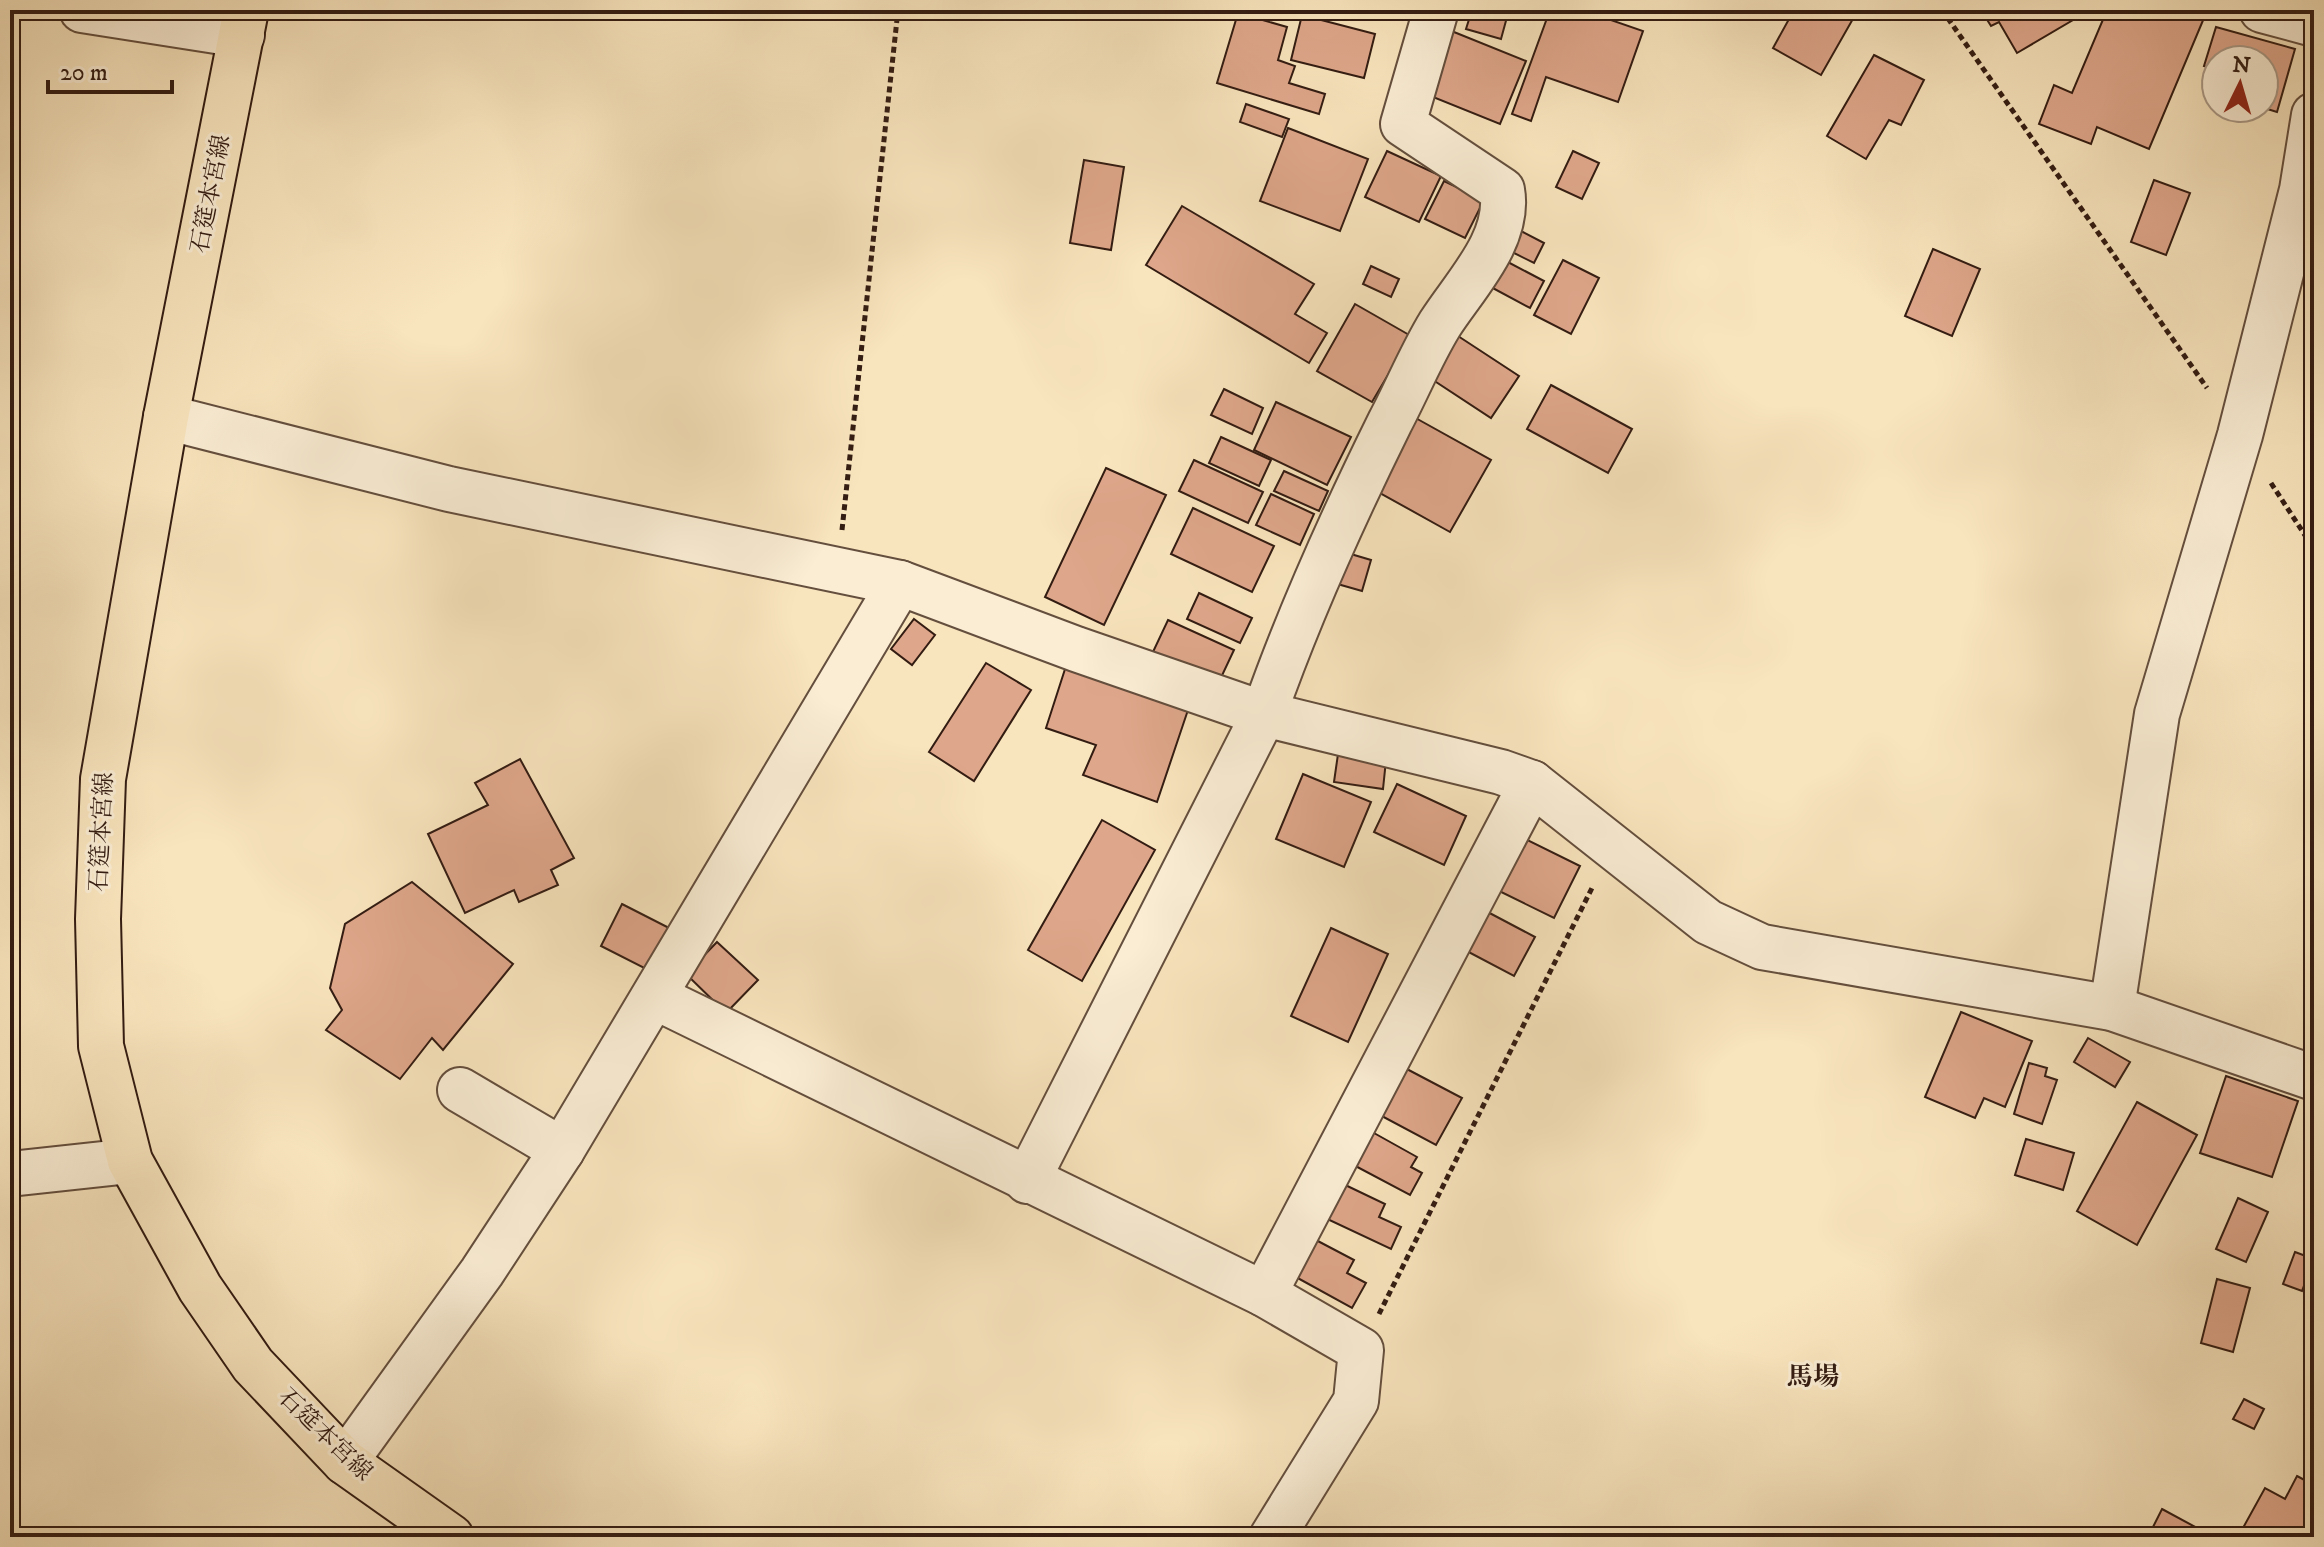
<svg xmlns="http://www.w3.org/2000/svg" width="2324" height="1547" viewBox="0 0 2324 1547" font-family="'IM FELL DW Pica','Noto Serif JP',serif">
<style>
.building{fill:#dea68a;stroke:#331c12;stroke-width:2}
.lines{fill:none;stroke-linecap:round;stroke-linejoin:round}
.minor-casing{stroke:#644e3d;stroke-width:48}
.major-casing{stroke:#331c12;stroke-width:48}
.path{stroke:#331c12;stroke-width:5;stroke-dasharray:6 4;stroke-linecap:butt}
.minor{stroke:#faedd4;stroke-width:44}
.major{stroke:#f8e4bd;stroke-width:44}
.labels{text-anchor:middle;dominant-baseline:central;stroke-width:6;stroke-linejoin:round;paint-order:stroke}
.street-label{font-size:24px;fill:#331c12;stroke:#faedd4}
.neighbourhood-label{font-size:26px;font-weight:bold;fill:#331c12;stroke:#faedd4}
</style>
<rect width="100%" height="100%" fill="#f8e4bd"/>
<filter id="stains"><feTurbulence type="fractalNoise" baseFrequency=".0025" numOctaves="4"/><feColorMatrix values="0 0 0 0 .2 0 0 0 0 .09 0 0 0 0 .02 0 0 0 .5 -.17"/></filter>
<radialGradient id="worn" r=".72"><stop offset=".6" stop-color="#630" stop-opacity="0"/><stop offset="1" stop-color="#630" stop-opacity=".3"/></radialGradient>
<g class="building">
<path d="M1472 10 1507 17 1501 39 1466 29Z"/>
<path d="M1550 10H1582L1643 31 1618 102 1546 77 1531 121 1512 114Z"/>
<path d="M1794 10H1858L1821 75 1773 48Z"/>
<path d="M1981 10H2090L2017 53 1999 22 1991 26Z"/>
<path d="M2107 10H2185L2204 18 2149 149 2097 127 2091 144 2039 124 2054 85 2072 93Z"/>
<path d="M1238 13 1287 27 1278 60 1295 66 1289 83 1325 94 1319 114 1217 83Z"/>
<path d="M1302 15 1375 34 1364 78 1291 60Z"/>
<path d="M2216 27 2295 49 2277 112 2264 108V60H2216V69L2204 66Z"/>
<path d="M1449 30 1526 61 1500 124 1423 93Z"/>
<path d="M1874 55 1924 80 1901 125 1889 120 1866 159 1827 136Z"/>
<path d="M1246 104 1289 119 1282 137 1240 122Z"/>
<path d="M1288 128 1368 159 1340 231 1260 201Z"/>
<path d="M1387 151 1441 176 1419 222 1365 197Z"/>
<path d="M1573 151 1599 163 1582 199 1556 187Z"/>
<path d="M1084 160 1124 167 1111 250 1070 243Z"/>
<path d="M2154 180 2190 193 2166 255 2131 242Z"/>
<path d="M1444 181 1484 200 1465 238 1425 219Z"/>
<path d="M1182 206 1314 284 1295 314 1327 333 1309 363 1146 265Z"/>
<path d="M1517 229 1544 243 1534 263 1506 249Z"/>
<path d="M1933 249 1980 269 1952 336 1905 316Z"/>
<path d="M1504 260 1544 281 1530 308 1489 286Z"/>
<path d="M1563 260 1599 278 1571 334 1534 315Z"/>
<path d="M1371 266 1399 279 1391 297 1363 284Z"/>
<path d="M1355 304 1411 336 1372 402 1317 371Z"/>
<path d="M1458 336 1519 376 1491 418 1430 378Z"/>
<path d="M1551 385 1632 429 1608 473 1527 429Z"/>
<path d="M1224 389 1263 408 1252 434 1211 415Z"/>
<path d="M1276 402 1351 437 1327 485 1254 450Z"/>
<path d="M1412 416 1491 460 1450 532 1371 488Z"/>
<path d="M1221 437 1271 460 1259 486 1209 463Z"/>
<path d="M1194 460 1263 492 1248 523 1179 491Z"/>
<path d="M1106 468 1166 495 1104 625 1045 597Z"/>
<path d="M1284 471 1328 491 1319 511 1274 491Z"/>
<path d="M1271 494 1314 514 1300 545 1256 525Z"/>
<path d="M1193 508 1274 546 1252 592 1171 554Z"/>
<path d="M1344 552 1371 560 1362 591 1334 583Z"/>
<path d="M1199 593 1252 618 1240 643 1187 619Z"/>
<path d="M914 619 935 635 912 665 891 649Z"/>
<path d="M1168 620 1234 650 1218 684 1152 654Z"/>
<path d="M986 663 1031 690 974 781 929 752Z"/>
<path d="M1066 666 1189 707 1157 802 1083 775 1096 745 1046 728Z"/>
<path d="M1338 754 1386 760 1383 789 1334 782Z"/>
<path d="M520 759 574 858 551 870 558 885 519 902 514 890 465 913 428 834 488 805 475 783Z"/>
<path d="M1303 774 1371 802 1344 867 1276 839Z"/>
<path d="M1397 784 1466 816 1444 865 1374 832Z"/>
<path d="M1102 820 1155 850 1082 981 1028 950Z"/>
<path d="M1519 836 1580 866 1554 918 1493 888Z"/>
<path d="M412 882 513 964 443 1050 432 1038 400 1079 326 1030 342 1010 330 988 345 924Z"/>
<path d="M622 904 675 931 654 973 601 946Z"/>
<path d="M1482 909 1535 937 1514 976 1461 948Z"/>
<path d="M1331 928 1388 954 1348 1042 1291 1016Z"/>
<path d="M717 942 758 980 726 1013 686 974Z"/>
<path d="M1961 1012 2032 1041 2005 1107 1984 1098 1975 1118 1925 1097Z"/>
<path d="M2088 1038 2130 1062 2115 1087 2074 1062Z"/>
<path d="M2029 1063 2047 1068 2045 1076 2057 1080 2042 1124 2014 1114Z"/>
<path d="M1403 1067 1462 1098 1436 1145 1378 1114Z"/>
<path d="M2226 1076 2298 1101 2272 1177 2200 1153Z"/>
<path d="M2137 1102 2197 1135 2137 1245 2077 1211Z"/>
<path d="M1365 1128 1417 1157 1411 1167 1422 1173 1410 1195 1346 1161Z"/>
<path d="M2026 1139 2074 1153 2063 1190 2015 1175Z"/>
<path d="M1339 1182 1385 1204 1379 1217 1401 1227 1391 1249 1323 1217Z"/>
<path d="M2238 1198 2268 1212 2246 1262 2216 1249Z"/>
<path d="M1314 1239 1354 1260 1347 1273 1366 1283 1352 1308 1294 1276Z"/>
<path d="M2295 1252 2314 1259 2302 1291 2283 1284Z"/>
<path d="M2217 1279 2250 1288 2233 1352 2201 1343Z"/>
<path d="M2244 1399 2264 1409 2254 1429 2233 1419Z"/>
<path d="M2297 1476 2314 1485V1537H2238L2265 1488 2285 1499Z"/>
<path d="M2162 1509 2199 1529 2195 1537H2148Z"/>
</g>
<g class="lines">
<defs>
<g id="minor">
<path d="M82 10 242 35"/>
<path d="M2262 10 2314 24"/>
<path d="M166 417 449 489 900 583 1076 649 1264 714 1501 772 1532 783 1708 922 1762 947 2112 1008 2314 1078"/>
<path d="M655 997 1264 1294 1361 1350 1356 1401 1272 1537"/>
<path d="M2112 1008 2157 714 2240 435 2302 190 2314 115"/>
<path d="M460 1090 562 1150"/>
<path d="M10 1174 130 1161"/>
<path d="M1027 1181 1264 714C1299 614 1343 517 1390 422 1407 390 1421 355 1440 324 1465 285 1511 239 1502 190L1403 124 1436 10"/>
<path d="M1264 1294 1532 783"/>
<path d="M345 1462 482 1272 562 1150 900 583"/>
</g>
<path id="major" d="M246 10 166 417 103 779 98 919 101 1046 130 1161 200 1288 253 1365 345 1462 451 1537"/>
</defs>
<use href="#minor" class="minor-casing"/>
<use href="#major" class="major-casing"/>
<g class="path">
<path d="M1942 10 2207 388"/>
<path d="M2271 483 2314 549"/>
<path d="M842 530 898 10"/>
<path d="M1379 1314 1593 886"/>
</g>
<use href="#minor" class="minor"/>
<use href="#major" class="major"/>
</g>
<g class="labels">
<g class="street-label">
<text transform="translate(211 194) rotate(-79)">石筵本宮線</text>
<text transform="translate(102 832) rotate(-87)">石筵本宮線</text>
<text transform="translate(325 1435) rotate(44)">石筵本宮線</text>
</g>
<g class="neighbourhood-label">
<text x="1813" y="1377">馬場</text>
</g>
</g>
<rect width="2324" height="1547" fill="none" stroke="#f8e4bd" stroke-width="40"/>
<rect x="12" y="12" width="2300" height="1523" fill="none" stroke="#331c12" stroke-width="4"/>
<rect x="20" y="20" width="2284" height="1507" fill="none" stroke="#331c12" stroke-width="2"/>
<g transform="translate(2240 84) rotate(5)"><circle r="38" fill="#faedd4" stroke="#aa9986" stroke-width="2"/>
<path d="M0-6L14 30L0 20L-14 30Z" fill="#8f2418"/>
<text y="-12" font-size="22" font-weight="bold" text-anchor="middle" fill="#331c12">N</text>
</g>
<path d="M48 80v12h124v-12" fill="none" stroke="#331c12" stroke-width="4"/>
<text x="60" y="80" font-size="24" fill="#331c12" stroke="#faedd4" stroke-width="6" paint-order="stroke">20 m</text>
<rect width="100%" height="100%" filter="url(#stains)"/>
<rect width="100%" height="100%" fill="url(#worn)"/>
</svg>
